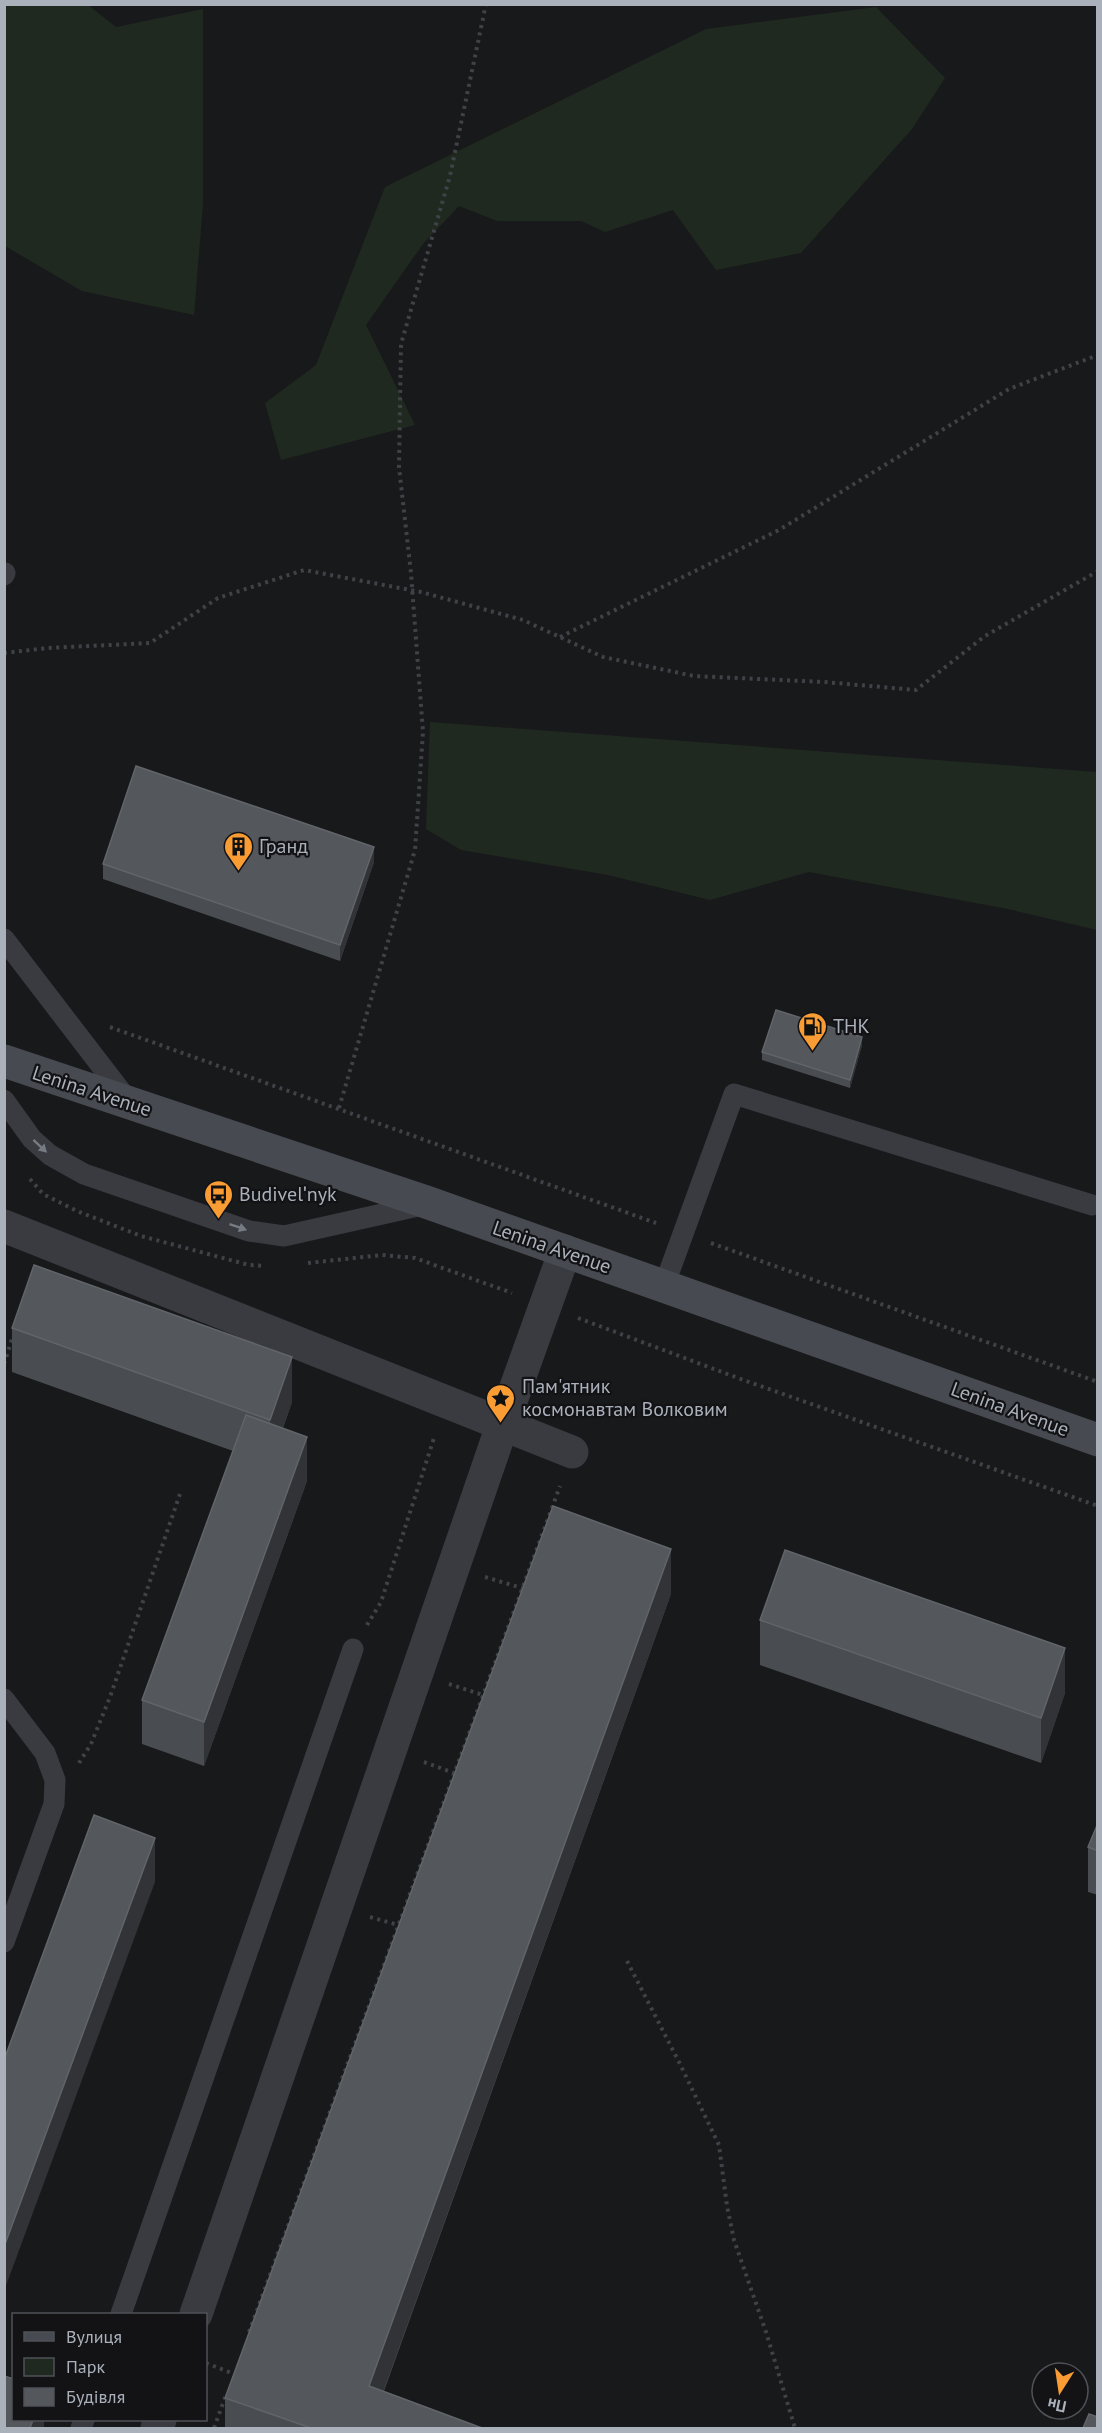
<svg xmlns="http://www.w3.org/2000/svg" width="1102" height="2433" viewBox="0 0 1102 2433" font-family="'PT Sans',sans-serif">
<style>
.green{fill:#202920}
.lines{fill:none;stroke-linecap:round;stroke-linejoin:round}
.path{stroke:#3f4247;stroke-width:4;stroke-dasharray:3 4.5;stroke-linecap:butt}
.lane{stroke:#393b40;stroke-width:21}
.street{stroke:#393b40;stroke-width:33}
.secondary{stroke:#474a50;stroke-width:33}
.wall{fill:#494c50}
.shaded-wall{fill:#313336}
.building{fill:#54575c;stroke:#61656a;stroke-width:1.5}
.oneway{fill:#777c84}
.labels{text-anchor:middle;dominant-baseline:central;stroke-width:4.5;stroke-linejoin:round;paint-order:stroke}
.poi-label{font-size:20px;fill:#aab1bb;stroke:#131316;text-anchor:start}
.street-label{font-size:20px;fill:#aab1bb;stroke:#131316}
</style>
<rect width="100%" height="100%" fill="#18191b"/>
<g class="green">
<path d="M5 4 88 5 116 27 203 9V203L194 315 82 291 5 246Z"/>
<path d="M876 7 945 78 912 129 801 253 716 270 673 210 605 232 581 221H497L459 206 423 244 366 325 415 425 281 460 265 403 316 365 385 187 706 29Z"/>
<path d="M430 722 1097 772V930L1008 909 809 872 710 900 608 875 461 850 426 829Z"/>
</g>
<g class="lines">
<g class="path">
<path d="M560 637 779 530 1009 389 1098 355"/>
<path d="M4 653 48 648 150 643 218 598 304 570 421 592 523 620 603 657 694 676 824 682 916 690 985 636 1098 571"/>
<path d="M110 1027 656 1223"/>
<path d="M339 1108 415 850 423 732 411 573 399 467 401 344 450 176 486 4"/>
<path d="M30 1179 43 1194 77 1211 141 1236 249 1265 264 1266"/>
<path d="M711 1243 1098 1382"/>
<path d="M308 1263 382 1255 415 1258 512 1293"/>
<path d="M578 1318 738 1378 1098 1506"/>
<path d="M4 1364 12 1339"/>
<path d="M485 1577 522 1588"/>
<path d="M367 1625 381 1602 435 1435"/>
<path d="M449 1684 483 1695"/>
<path d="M424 1762 454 1773"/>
<path d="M79 1763 91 1744 110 1697 180 1494"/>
<path d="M370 1917 398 1925"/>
<path d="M627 1961 680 2064 719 2145 727 2206 734 2240 766 2332 795 2428"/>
<path d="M249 2332 560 1486"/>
<path d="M206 2363 234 2374"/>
<path d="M214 2428 226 2395"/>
</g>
<g class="lane">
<path d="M4 575 5 573"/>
<path d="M4 939 129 1102"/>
<path d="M4 1100 32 1139 50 1155 84 1174 249 1231 284 1236 427 1204"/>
<path d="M664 1286 734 1094 1092 1205"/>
<path d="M4 1699 45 1753 55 1780 54 1804 4 1942"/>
<path d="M121 2314 353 1649"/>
<path d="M81 2428 84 2420"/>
</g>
<g class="street">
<path d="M4 1226 572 1452"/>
<path d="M196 2314 502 1426 565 1251"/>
<path d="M157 2428 160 2420"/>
</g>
<path class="secondary" d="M4 1061 429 1203 1098 1440"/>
</g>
<g class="wall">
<path d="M374 862 340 961 103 879V864Z"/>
<path d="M862 1045 850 1088 762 1060V1052Z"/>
<path d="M12 1328 292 1402 283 1428 307 1481 204 1766 142 1744V1700L233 1451 12 1372Z"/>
<path d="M671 1594 384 2391 482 2428H225V2398Z"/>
<path d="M760 1620 1065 1693 1041 1763 760 1665Z"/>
<path d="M1098 1823V1895L1088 1892V1847Z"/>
</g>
<g class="shaded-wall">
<path d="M374 847V862L340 961V945Z"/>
<path d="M862 1037V1045L850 1088V1080Z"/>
<path d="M292 1357V1402L270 1464V1420Z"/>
<path d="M307 1437V1481L204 1766V1722Z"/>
<path d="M671 1549V1594L370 2428 369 2386Z"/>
<path d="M1065 1648V1693L1041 1763V1718Z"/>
<path d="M155 1838V1882L4 2291V2247Z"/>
<path d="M33 2420H44V2428H30Z"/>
</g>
<g class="building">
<path d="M136 766 374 847 340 945 103 864Z"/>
<path d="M776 1010 862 1037 850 1080 762 1052Z"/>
<path d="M34 1265 292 1357 270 1420 12 1328Z"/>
<path d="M246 1415 307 1437 204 1722 142 1700Z"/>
<path d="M553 1506 671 1549 369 2386 482 2428H311L225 2398Z"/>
<path d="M785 1550 1065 1648 1041 1718 760 1620Z"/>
<path d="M94 1815 155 1838 4 2247V2060Z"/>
<path d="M1098 1823V1851L1088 1847Z"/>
<path d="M4 2376 14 2379V2420H33L30 2428H4Z"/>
<path d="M1089 2414 1098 2417V2428H1083Z"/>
</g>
<defs><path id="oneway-solid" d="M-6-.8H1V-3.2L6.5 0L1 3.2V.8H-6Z" transform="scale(1.5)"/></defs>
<g class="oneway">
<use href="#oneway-solid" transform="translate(40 1146) rotate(43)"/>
<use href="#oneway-solid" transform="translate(238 1227) rotate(19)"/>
</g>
<defs>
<symbol id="building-pin" viewBox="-11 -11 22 30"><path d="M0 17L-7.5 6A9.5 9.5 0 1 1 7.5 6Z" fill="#f89c33" stroke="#131316"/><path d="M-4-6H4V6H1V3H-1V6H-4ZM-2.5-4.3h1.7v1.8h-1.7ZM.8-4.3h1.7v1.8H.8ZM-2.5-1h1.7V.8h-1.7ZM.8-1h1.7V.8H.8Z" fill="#111"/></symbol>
<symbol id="fuel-pin" viewBox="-11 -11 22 30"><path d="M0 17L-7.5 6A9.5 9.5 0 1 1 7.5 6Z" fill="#f89c33" stroke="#131316"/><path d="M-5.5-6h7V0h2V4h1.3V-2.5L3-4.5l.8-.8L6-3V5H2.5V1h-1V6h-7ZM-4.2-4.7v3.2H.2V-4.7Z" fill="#111"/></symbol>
<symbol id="bus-pin" viewBox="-11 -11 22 30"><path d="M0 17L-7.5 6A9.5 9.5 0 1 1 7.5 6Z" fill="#f89c33" stroke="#131316"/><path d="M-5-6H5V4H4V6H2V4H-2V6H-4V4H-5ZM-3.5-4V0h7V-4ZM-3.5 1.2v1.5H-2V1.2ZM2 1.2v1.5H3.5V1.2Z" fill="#111"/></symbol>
<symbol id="sight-pin" viewBox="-11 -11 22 30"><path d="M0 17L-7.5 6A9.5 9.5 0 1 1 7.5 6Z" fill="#f89c33" stroke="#131316"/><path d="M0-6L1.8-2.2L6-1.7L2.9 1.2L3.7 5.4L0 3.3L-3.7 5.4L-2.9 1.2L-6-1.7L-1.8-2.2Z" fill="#111"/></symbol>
</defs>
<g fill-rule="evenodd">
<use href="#building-pin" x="222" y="830" width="33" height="45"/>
<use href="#fuel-pin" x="796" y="1010" width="33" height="45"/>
<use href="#bus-pin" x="202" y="1178" width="33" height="45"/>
<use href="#sight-pin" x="484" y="1382" width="33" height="45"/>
</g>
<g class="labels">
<g class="poi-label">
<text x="259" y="846">Гранд</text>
<text x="833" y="1026">ТНК</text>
<text x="239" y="1194">Budivelʹnyk</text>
<text x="522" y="1386">Пам'ятник<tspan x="522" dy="23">космонавтам Волковим</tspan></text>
</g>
<g class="street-label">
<text transform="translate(92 1091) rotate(18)">Lenina Avenue</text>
<text transform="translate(552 1247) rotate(19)">Lenina Avenue</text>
<text transform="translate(1010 1409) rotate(20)">Lenina Avenue</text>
</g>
</g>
<rect width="1102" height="2433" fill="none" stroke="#aab1bb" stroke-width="12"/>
<rect x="12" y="2313" width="195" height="108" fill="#131316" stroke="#4f5258" stroke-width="1.5"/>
<rect x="24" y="2332" width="30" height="9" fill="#474a50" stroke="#4f5258" stroke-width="1.5"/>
<text x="66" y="2343" font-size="18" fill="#aab1bb">Вулиця</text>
<rect x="24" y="2358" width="30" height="18" fill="#202920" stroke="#4f5258" stroke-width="1.5"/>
<text x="66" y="2373" font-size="18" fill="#aab1bb">Парк</text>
<rect x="24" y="2388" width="30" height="18" fill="#54575c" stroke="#4f5258" stroke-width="1.5"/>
<text x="66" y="2403" font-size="18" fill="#aab1bb">Будівля</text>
<g transform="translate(1060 2391) rotate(192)"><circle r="28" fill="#131316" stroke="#4f5258" stroke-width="1.5"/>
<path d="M0-4.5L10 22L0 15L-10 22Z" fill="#f89c33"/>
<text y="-9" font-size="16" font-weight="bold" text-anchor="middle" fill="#aab1bb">Пн</text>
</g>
</svg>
